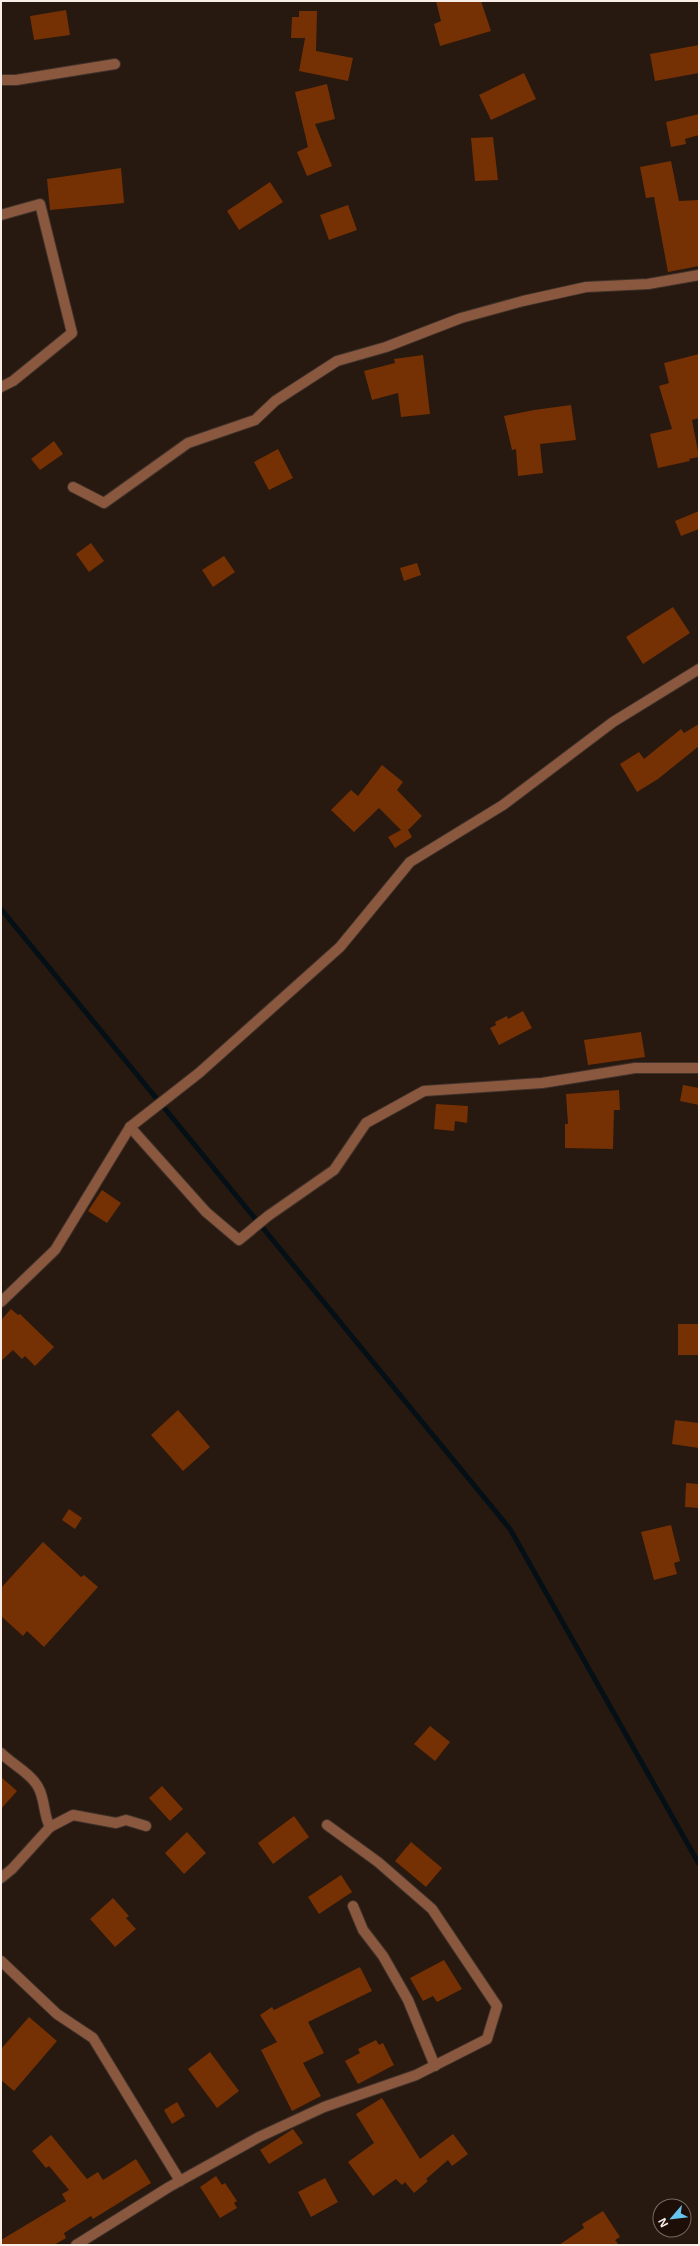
<svg xmlns="http://www.w3.org/2000/svg" width="700" height="2246" viewBox="0 0 700 2246" font-family="'Open Sans',sans-serif">
<style>
.lines{fill:none;stroke-linecap:round;stroke-linejoin:round}
.stream{stroke:#041016;stroke-width:5}
.building{fill:#753103}
.minor-casing{stroke:#40322a;stroke-width:12}
.minor{stroke:#8a583f;stroke-width:10}
</style>
<rect width="100%" height="100%" fill="#271810"/>
<g class="lines">
<path class="stream" d="M1 909 510 1529 699 1864"/>
</g>
<g class="building">
<path d="M436 1H481L491 31 440 46 434 24 441 21Z"/>
<path d="M66 10 70 35 34 40 30 16Z"/>
<path d="M299 11H317L316 51 353 58 348 81 299 71 305 38H291L292 17H299Z"/>
<path d="M699 45V73L655 81 650 54Z"/>
<path d="M524 73 536 99 491 120 479 95Z"/>
<path d="M327 84 335 119 315 124 332 166 307 176 297 152 308 147 295 92Z"/>
<path d="M699 114V135L685 139 686 144 671 147 666 122Z"/>
<path d="M493 137 498 180 475 181 471 138Z"/>
<path d="M671 161 679 201 699 200V266L668 272 654 197 646 198 640 167Z"/>
<path d="M121 168 124 203 50 210 47 179Z"/>
<path d="M270 182 283 202 239 230 227 211Z"/>
<path d="M348 205 357 230 329 240 320 215Z"/>
<path d="M699 354V418L692 420 699 457 689 459 690 461 658 468 650 434 672 429 659 386 669 383 664 363Z"/>
<path d="M423 355 430 414 401 417 398 393 372 400 364 371 395 363 394 359Z"/>
<path d="M571 405 576 440 540 444 543 473 518 476 516 449 512 450 504 416 534 410Z"/>
<path d="M54 441 63 454 40 470 31 459Z"/>
<path d="M278 449 293 478 269 490 254 462Z"/>
<path d="M699 511V529L681 536 675 521Z"/>
<path d="M91 543 104 561 89 572 76 554Z"/>
<path d="M224 556 235 572 213 587 202 570Z"/>
<path d="M417 563 421 575 404 581 400 568Z"/>
<path d="M673 607 690 633 643 664 626 637Z"/>
<path d="M699 724V746L658 779 637 792 620 764 639 752 644 759 681 729 684 733Z"/>
<path d="M382 765 403 782 397 790 422 816 408 830 412 837 395 848 388 837 401 830 379 808 354 832 331 810 351 790 358 796Z"/>
<path d="M523 1011 532 1028 499 1045 490 1028 496 1025 495 1022 507 1016 508 1019Z"/>
<path d="M641 1032 645 1057 588 1065 584 1040Z"/>
<path d="M683 1085 699 1088V1105L680 1101Z"/>
<path d="M619 1090 620 1110H614L613 1149 565 1148V1124H568L566 1094Z"/>
<path d="M436 1104 468 1106 467 1123 455 1121 454 1131 434 1129Z"/>
<path d="M102 1190 121 1203 107 1223 88 1211Z"/>
<path d="M11 1309 18 1315 20 1314 54 1347 35 1366 25 1356 22 1359 13 1350 1 1361V1320Z"/>
<rect x="678" y="1324" width="21" height="31"/>
<path d="M178 1410 210 1447 183 1471 151 1435Z"/>
<path d="M675 1420 699 1423V1448L672 1444Z"/>
<path d="M686 1483 699 1484V1508L685 1507Z"/>
<path d="M69 1509 82 1518 75 1529 62 1520Z"/>
<path d="M671 1525 680 1561 674 1563 677 1574 654 1580 641 1532Z"/>
<path d="M43 1542 81 1577 84 1575 98 1587 44 1647 27 1631 23 1636 1 1616V1588Z"/>
<path d="M430 1726 450 1742 435 1761 414 1744Z"/>
<path d="M1 1777 17 1791 1 1809Z"/>
<path d="M162 1786 183 1809 170 1821 149 1798Z"/>
<path d="M294 1816 309 1837 273 1864 258 1843Z"/>
<path d="M187 1832 206 1853 184 1874 165 1853Z"/>
<path d="M411 1842 442 1868 426 1887 395 1861Z"/>
<path d="M341 1875 352 1892 319 1914 308 1897Z"/>
<path d="M113 1898 129 1916 126 1918 136 1929 115 1947 90 1919Z"/>
<path d="M444 1960 462 1989 437 2002 433 1996 423 2001 410 1978Z"/>
<path d="M360 1967 372 1991 308 2022 324 2053 303 2063 321 2096 292 2111 261 2050 277 2042 260 2015 272 2007 274 2010Z"/>
<path d="M29 2017 57 2041 14 2091 1 2080V2049Z"/>
<path d="M376 2040 379 2045 383 2043 394 2065 358 2084 345 2061 360 2053 358 2049Z"/>
<path d="M210 2052 239 2091 217 2108 188 2069Z"/>
<path d="M382 2098 420 2159 453 2134 468 2154 452 2166 448 2160 426 2179 428 2181 414 2193 405 2182 402 2185 396 2179 373 2196 348 2162 374 2143 356 2114Z"/>
<path d="M177 2102 185 2116 172 2124 164 2110Z"/>
<path d="M293 2129 303 2143 269 2164 260 2150Z"/>
<path d="M51 2135 87 2179 98 2172 103 2180 136 2159 151 2183 93 2219 91 2216 64 2233 66 2238 54 2245H1V2240L66 2201 62 2194 69 2190 49 2166 46 2168 32 2151Z"/>
<path d="M216 2176 222 2185 225 2183 237 2201 234 2203 237 2208 220 2218 200 2187Z"/>
<path d="M325 2178 338 2202 311 2217 298 2192Z"/>
<path d="M603 2211 620 2237 615 2240 619 2245H559L584 2228 582 2224Z"/>
</g>
<g class="lines">
<defs>
<g id="minor">
<path d="M1 80H16L115 64"/>
<path d="M1 215 40 204 72 333 13 381 1 387"/>
<path d="M73 487 104 503 188 443 255 420 275 401 337 361 386 347 461 318 523 301 586 287 648 284 699 275"/>
<path d="M130 1127 206 1212 239 1240 268 1216 334 1170 366 1123 424 1091 542 1083 635 1068H699"/>
<path d="M1 1302 55 1250 130 1127 199 1073 340 947 410 862 503 805 613 722 699 669"/>
<path d="M1 1753C13 1765 34 1775 40 1791 45 1803 44 1816 50 1827L73 1815 116 1823 126 1820 146 1826"/>
<path d="M1 1878 12 1869 50 1827"/>
<path d="M353 1906 363 1930 383 1956 408 2000 435 2066"/>
<path d="M1 1961 57 2014 93 2038 180 2181"/>
<path d="M76 2245 169 2187 259 2137 324 2107 416 2075 487 2039 497 2006 432 1909 378 1862 327 1825"/>
</g>
</defs>
<use href="#minor" class="minor-casing"/>
<use href="#minor" class="minor"/>
</g>
<rect width="700" height="2246" fill="none" stroke="#f9ede8" stroke-width="4"/>
<g transform="translate(672 2218) rotate(242)"><circle r="19" fill="#1d0f08" stroke="#756862"/>
<path d="M0-3L7 15L0 10L-7 15Z" fill="#67c4f0"/>
<text y="-6" font-size="11" font-weight="bold" text-anchor="middle" fill="#f9ede8">N</text>
</g>
</svg>
